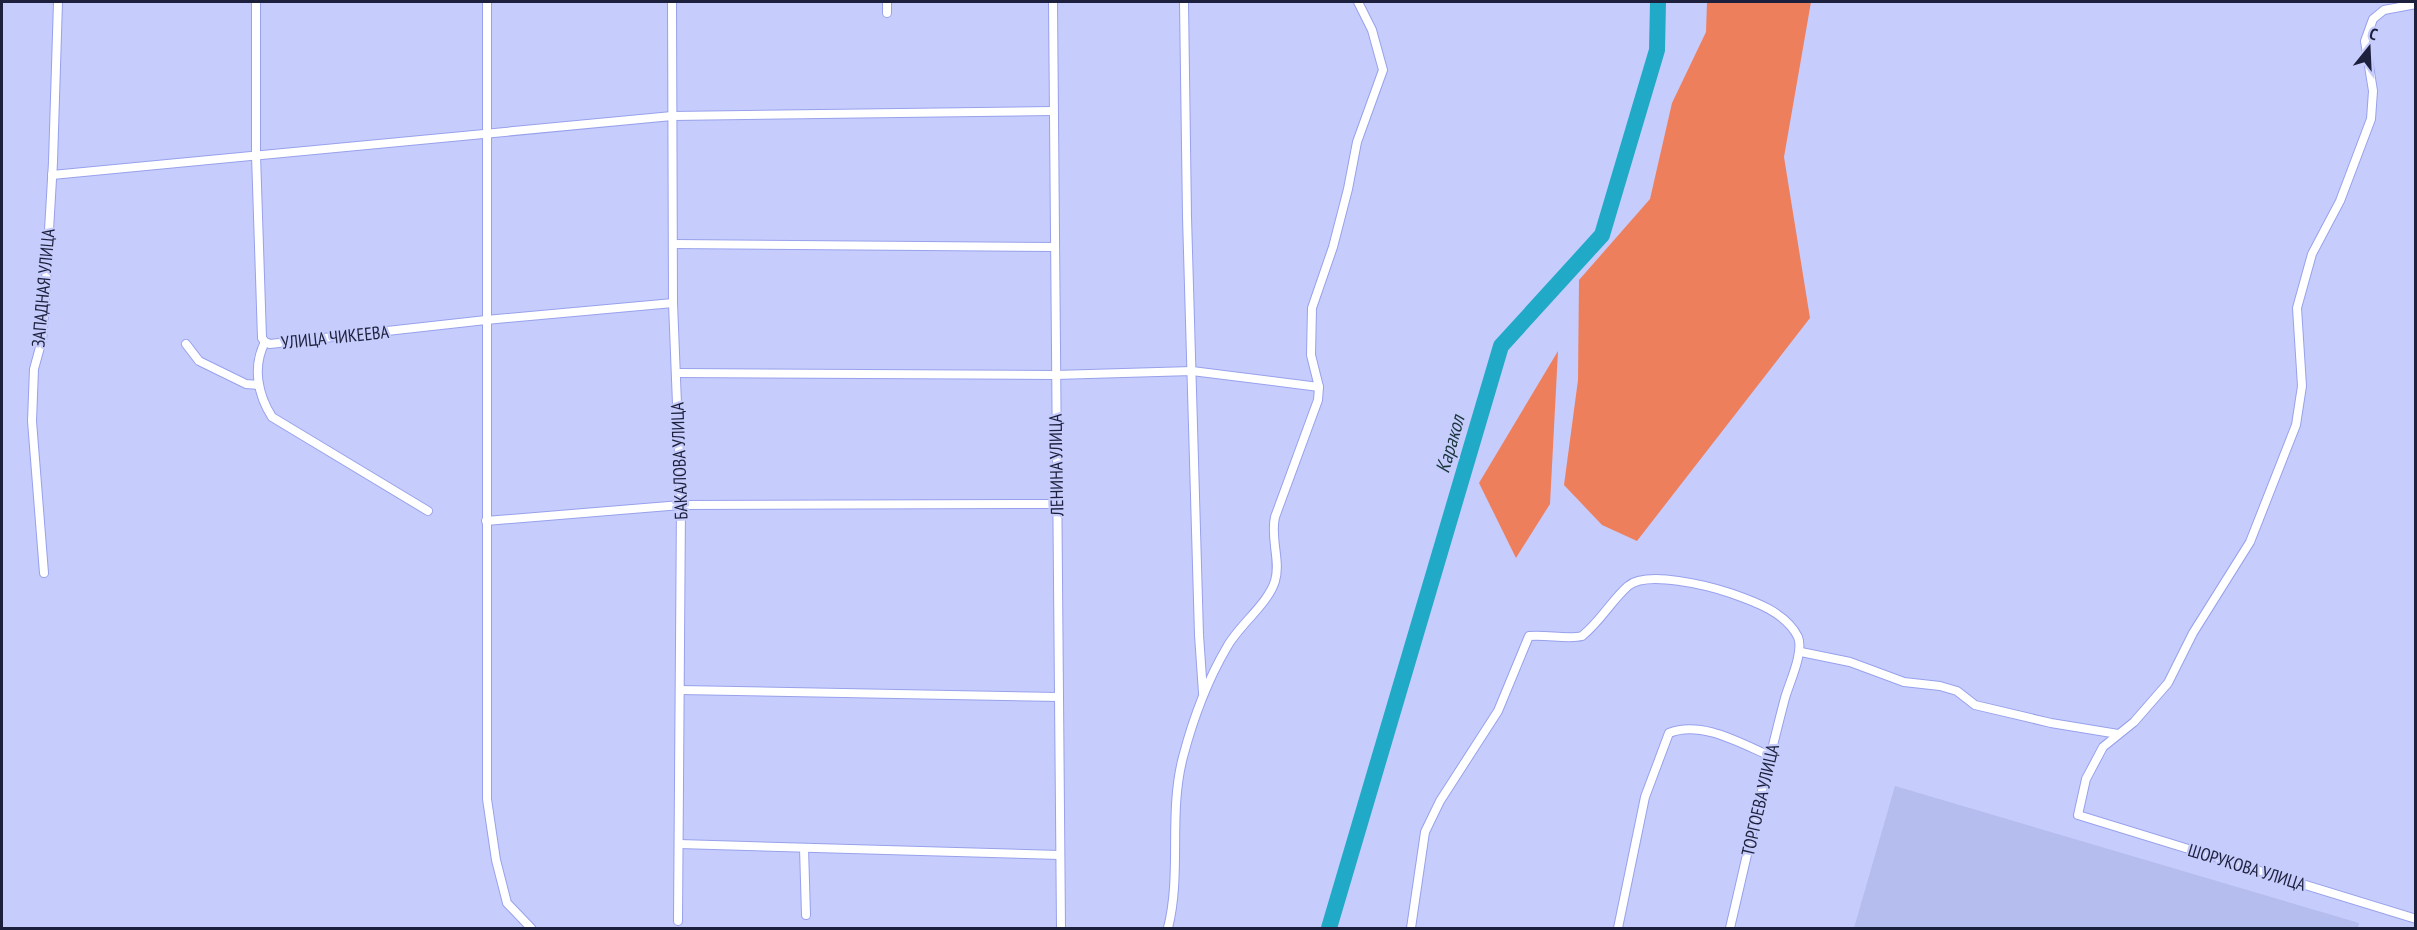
<svg xmlns="http://www.w3.org/2000/svg" width="2417" height="930" viewBox="0 0 2417 930" font-family="'PT Sans Narrow',sans-serif">
<style>
.built{fill:#b5bcee}
.forest{fill:#ee7f5d}
.lines{fill:none;stroke-linecap:round;stroke-linejoin:round}
.river{stroke:#21a9c8;stroke-width:16}
.minor-casing{stroke:#98a1ec;stroke-width:10}
.minor{stroke:#fff;stroke-width:8}
.labels{text-anchor:middle;dominant-baseline:central;stroke-width:4.5;stroke-linejoin:round;paint-order:stroke}
.street-label{font-size:18px;fill:#1d203d;stroke:#c6cdfc}
.water-label{font-size:20px;font-style:italic;fill:#1a353c;stroke:#c6cdfc}
</style>
<rect width="100%" height="100%" fill="#c6cdfc"/>
<path class="built" d="M1895 786 2359 923 2358 928H1854Z"/>
<g class="forest">
<path d="M1707 2H1811L1784 157 1810 318 1637 541 1602 525 1564 485 1578 380 1579 280 1650 199 1672 103 1706 32Z"/>
<path d="M1558 351 1550 504 1516 558 1479 483Z"/>
</g>
<g class="lines">
<path class="river" d="M1329 928 1501 346 1602 235 1657 50 1658 2"/>
<defs>
<g id="minor">
<path d="M256 2V155L262 338 265 342 270 344 486 320 673 303"/>
<path d="M487 2V799L496 860 507 903 531 928"/>
<path d="M672 2 673 303 681 505 678 921"/>
<path d="M887 2V13"/>
<path d="M1053 2 1061 928"/>
<path d="M1184 2 1187 217 1199 635 1203 693"/>
<path d="M2416 4 2384 10 2373 19 2365 41 2373 91 2371 119 2340 201 2312 254 2297 308 2302 386 2296 425 2250 542 2193 633 2168 683 2134 722 2103 747 2086 779 2078 815 2416 919"/>
<path d="M52 175 672 116 1053 111"/>
<path d="M673 244 1055 247"/>
<path d="M265 342C252 367 258 395 272 417L428 511"/>
<path d="M186 344 199 361 246 384 258 385"/>
<path d="M676 373 1055 375 1192 371 1319 387"/>
<path d="M486 521 681 505 1057 504"/>
<path d="M44 573 32 421 34 369 42 340 44 315 53 162 58 2"/>
<path d="M1801 652 1850 662 1904 682 1940 686 1957 691 1975 705 2051 723 2118 734"/>
<path d="M680 690 1059 697"/>
<path d="M679 844 1060 855"/>
<path d="M804 848 806 915"/>
<path d="M1168 928C1182 872 1168 814 1183 757 1193 719 1207 681 1227 647 1239 625 1268 604 1275 581 1281 561 1270 538 1275 517L1318 400 1319 387 1311 355 1312 308 1333 247 1348 189 1357 142 1383 70 1372 30 1358 2"/>
<path d="M1411 928 1425 832 1440 801 1498 711 1529 636C1546 634 1568 640 1582 636 1600 622 1611 601 1628 586 1647 570 1709 586 1730 593 1753 601 1786 612 1798 637 1804 652 1790 681 1785 698 1765 774 1748 851 1730 928"/>
<path d="M1618 928 1645 797 1669 733C1701 720 1740 743 1770 756"/>
</g>
</defs>
<use href="#minor" class="minor-casing"/>
<use href="#minor" class="minor"/>
</g>
<g class="labels">
<g class="street-label">
<text transform="translate(43 288) rotate(-85)">ЗАПАДНАЯ УЛИЦА</text>
<text transform="translate(335 337) rotate(-6)">УЛИЦА ЧИКЕЕВА</text>
<text transform="translate(679 461) rotate(-92)">БАКАЛОВА УЛИЦА</text>
<text transform="translate(1056 465) rotate(-91)">ЛЕНИНА УЛИЦА</text>
<text transform="translate(1760 800) rotate(-77)">ТОРГОЕВА УЛИЦА</text>
<text transform="translate(2247 867) rotate(17)">ШОРУКОВА УЛИЦА</text>
</g>
<g class="water-label">
<text transform="translate(1450 444) rotate(-74)">Каракол</text>
</g>
</g>
<rect width="2417" height="930" fill="none" stroke="#1d203d" stroke-width="6"/>
<g transform="translate(2369 48) rotate(18)" stroke="#c6cdfc" stroke-width="4.5" paint-order="stroke">
<path d="M0-4.5L10 22L0 15L-10 22Z" fill="#1d203d"/>
<text y="-9" font-size="16" font-weight="bold" text-anchor="middle" fill="#1d203d">С</text>
</g>
</svg>
